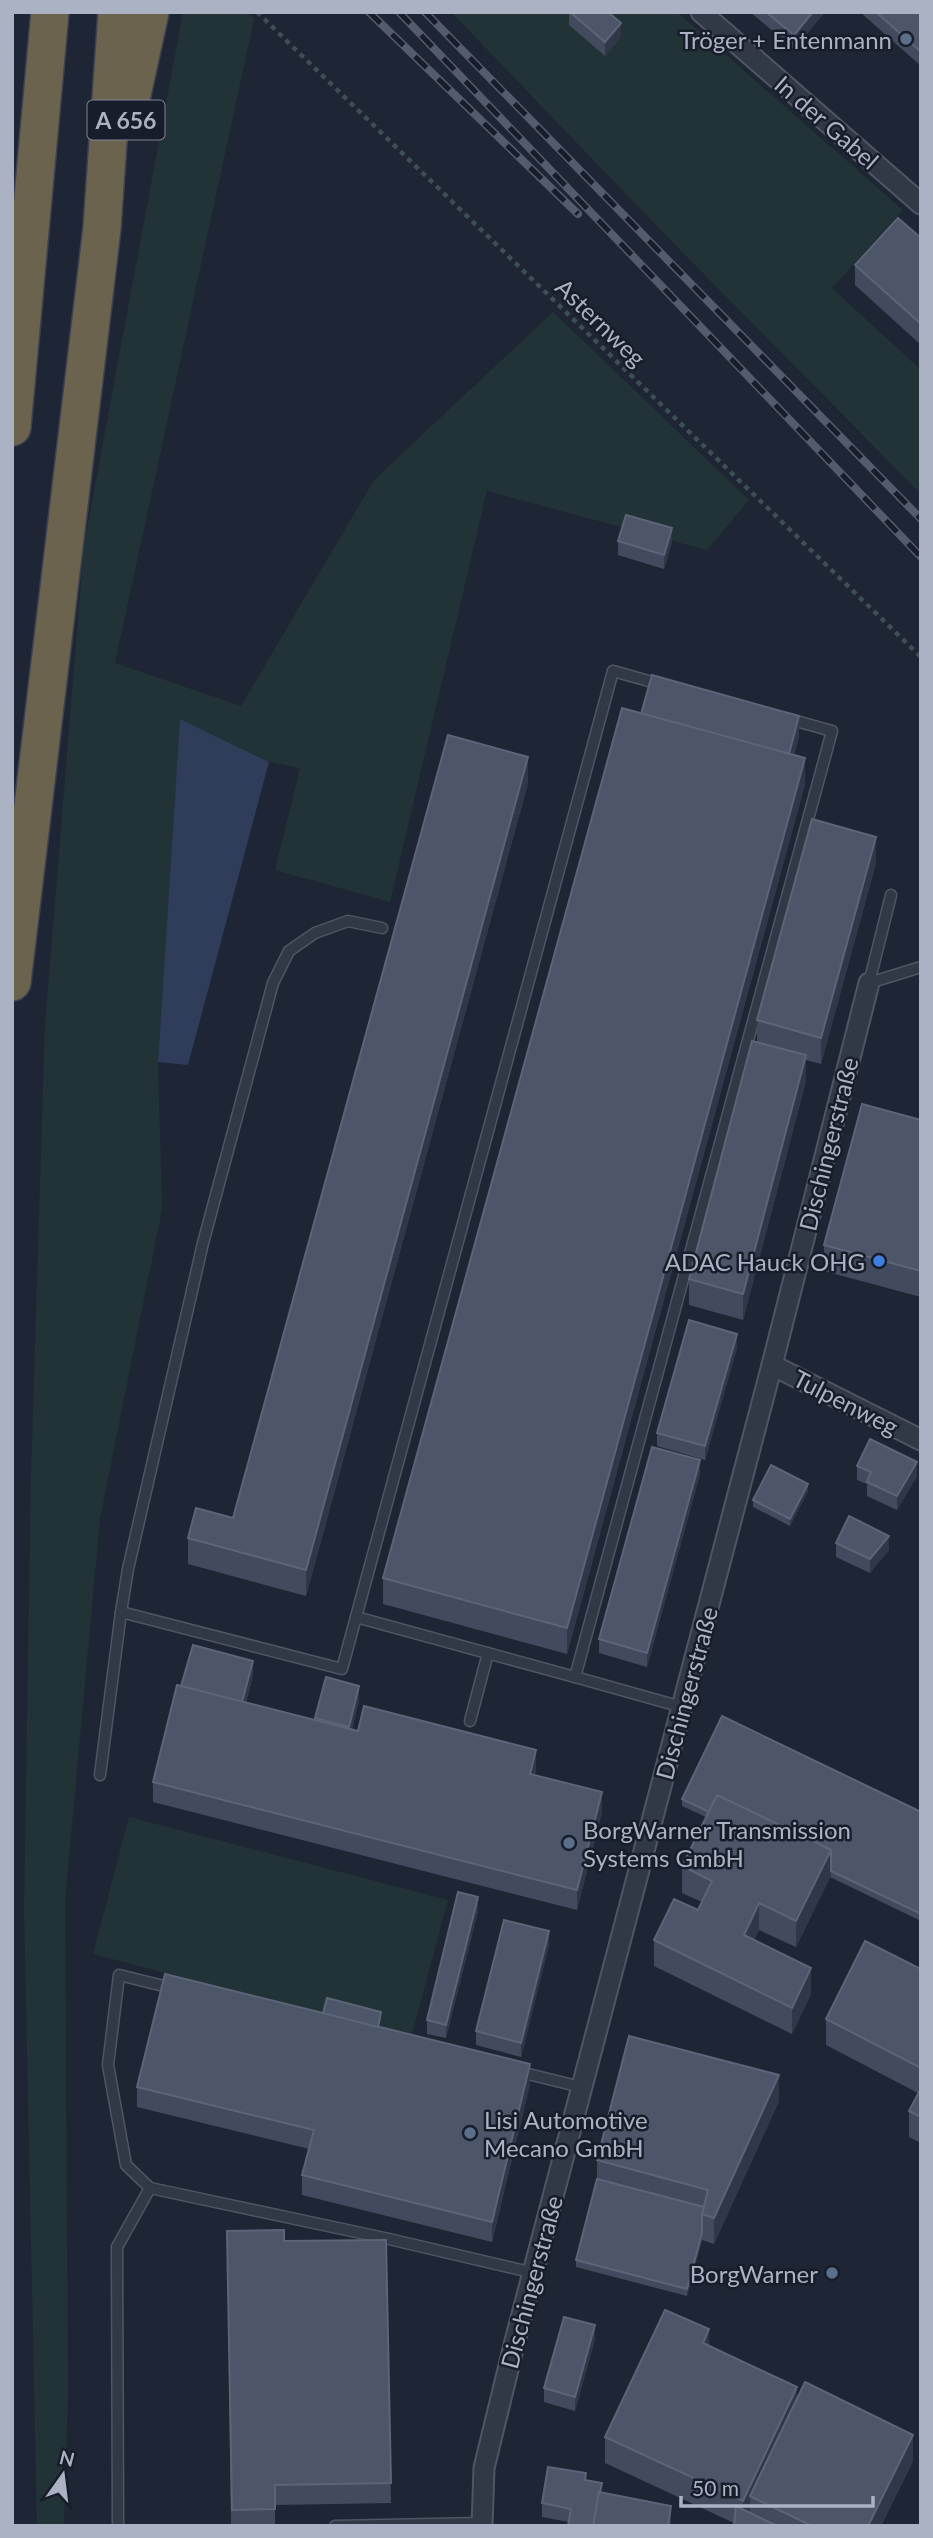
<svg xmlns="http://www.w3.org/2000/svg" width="933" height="2538" viewBox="0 0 933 2538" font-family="Lato,sans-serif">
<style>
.green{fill:#213337}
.water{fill:#2f3d5b}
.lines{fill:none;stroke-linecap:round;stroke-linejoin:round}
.service-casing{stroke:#4f5564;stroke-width:13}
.minor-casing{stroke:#4f5564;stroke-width:23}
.motorway-casing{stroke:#3c4250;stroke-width:40}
.path{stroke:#3d4f54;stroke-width:4.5;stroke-dasharray:5 5;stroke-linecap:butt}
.service{stroke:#313846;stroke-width:10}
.minor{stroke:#313846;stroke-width:19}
.motorway{stroke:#6c634e;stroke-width:37}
.rail-casing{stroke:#535b6d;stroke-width:8}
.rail{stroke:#171d2a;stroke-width:5;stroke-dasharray:16;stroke-linecap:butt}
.wall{fill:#424b5e}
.shaded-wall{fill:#2f3749}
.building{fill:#4d5669;stroke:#5c6477;stroke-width:2}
.service-dot{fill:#5c6f8a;stroke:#171d2a;stroke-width:2.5}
.shop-dot{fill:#3f7fe0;stroke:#171d2a;stroke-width:2.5}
.labels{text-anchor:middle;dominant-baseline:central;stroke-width:5;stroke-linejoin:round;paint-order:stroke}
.shield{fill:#171d2a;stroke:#7f8595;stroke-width:2}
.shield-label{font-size:23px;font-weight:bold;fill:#abb2c3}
.poi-label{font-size:24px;fill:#abb2c3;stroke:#171d2a;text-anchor:end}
.street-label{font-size:24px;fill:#abb2c3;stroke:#171d2a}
</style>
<rect width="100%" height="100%" fill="#1e2635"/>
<g class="green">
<path d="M183 12H248L254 19 115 663 241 706 374 480 553 312 749 500 707 550 487 491 390 902 275 870 300 768 269 762 180 719 158 1062 162 1210 100 1519 65 1901 68 2393 64 2526H37L24 1908 31 1474 45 1025 84 545Z"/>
<path d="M451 12H677L903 210 832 288 921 370V494L682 252Z"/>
<path d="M129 1817 448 1900 411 2038 93 1954Z"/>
</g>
<path class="water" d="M180 719 269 762 188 1065 158 1062Z"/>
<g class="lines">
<defs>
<g id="service">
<path d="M869 983 891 895"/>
<path d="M869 983 921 967"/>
<path d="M356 1617 342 1669 121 1612 128 1569 203 1243 273 983 289 951 315 933 348 921 382 928"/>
<path d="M575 1677 356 1617 613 671 663 685"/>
<path d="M682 1707 575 1677 832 731 789 719"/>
<path d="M470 1721 488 1653"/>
<path d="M100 1775 121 1612"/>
<path d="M520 2072 581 2087"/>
<path d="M150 2188 126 2165 108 2065 119 1975 172 1988"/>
<path d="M118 2526 117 2247 150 2188 389 2239 534 2273"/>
<path d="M335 2526 482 2523"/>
</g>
<g id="minor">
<path d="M701 12 921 204"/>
<path d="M772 1365 921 1440"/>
<path d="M482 2526 484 2468 515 2341 772 1365 869 983"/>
</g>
<g id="motorway">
<path d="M129 108 150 12"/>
<path d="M12 427 50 12"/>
<path d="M12 982 102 228 117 12"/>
</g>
</defs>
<use href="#service" class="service-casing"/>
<use href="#minor" class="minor-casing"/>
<use href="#motorway" class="motorway-casing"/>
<path class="path" d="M257 12 921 657"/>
<use href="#service" class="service"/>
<use href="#minor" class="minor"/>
<use href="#motorway" class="motorway"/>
<defs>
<g id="rail">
<path d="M369 12 578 214"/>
<path d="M399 12 921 557"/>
<path d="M425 12 921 519"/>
</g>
</defs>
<use href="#rail" class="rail-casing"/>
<use href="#rail" class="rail"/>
</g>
<g class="wall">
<path d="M569 12 621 37 605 56 569 25Z"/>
<path d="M750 12H825L794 49Z"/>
<path d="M860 12H921V66Z"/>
<path d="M921 238V345L855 285V265Z"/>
<path d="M618 541 672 542 664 569 618 555Z"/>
<path d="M641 714 799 736 794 755 805 784 567 1654 383 1604V1578Z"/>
<path d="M528 783 306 1596 188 1564V1538L233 1518Z"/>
<path d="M876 863 821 1064 806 1060V1081L743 1320 689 1305V1279L757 1042V1020Z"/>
<path d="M921 1120V1297L824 1271V1245Z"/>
<path d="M737 1348 705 1460 657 1446V1433Z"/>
<path d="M857 1466 917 1476 897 1510 867 1496V1484L857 1480Z"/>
<path d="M700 1474 647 1667 599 1653V1639Z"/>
<path d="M808 1491 790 1526 753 1507V1500Z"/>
<path d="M836 1543 889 1550 870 1573 836 1557Z"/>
<path d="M253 1675 246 1703 315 1720V1718L359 1700 352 1730 536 1771 535 1775 602 1812 577 1910 153 1802V1782L181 1686Z"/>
<path d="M682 1799 921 1812V1921L830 1877 796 1947 759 1930 754 1940 811 1994 792 2034 654 1966V1940L698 1910 702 1902 682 1893V1866L706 1817 682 1806Z"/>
<path d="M478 1911 446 2038 427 2034V2020Z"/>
<path d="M549 1945 521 2057 476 2045V2031Z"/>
<path d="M921 1969V2143L909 2137V2111L918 2093 826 2045V2019Z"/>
<path d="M323 2013 381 2019 379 2027 530 2084 492 2242 302 2195V2175L309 2149 137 2107V2087Z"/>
<path d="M779 2101 714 2244 702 2240 687 2296 576 2267V2260L597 2179V2160Z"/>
<path d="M227 2231 284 2241 386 2240 391 2503 275 2505V2526H231Z"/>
<path d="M595 2339 575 2411 544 2402V2388Z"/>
<path d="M709 2346 797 2400 913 2461 881 2526H734V2523L605 2463V2437Z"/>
<path d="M586 2480 602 2493 671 2526 569 2522 542 2517V2503Z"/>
</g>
<g class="shaded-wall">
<path d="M813 12H825L794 49V35Z"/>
<path d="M621 23V37L605 56V42Z"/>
<path d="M672 528V542L664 569V555Z"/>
<path d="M799 716V736L787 779V758Z"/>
<path d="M528 757V783L306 1596V1570Z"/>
<path d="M805 758V784L567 1654V1628Z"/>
<path d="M876 837V863L821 1064V1038Z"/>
<path d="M806 1055V1081L743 1320V1294Z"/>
<path d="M737 1334V1348L705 1460V1446Z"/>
<path d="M700 1460V1474L647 1667V1653Z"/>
<path d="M917 1462V1476L897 1510V1496Z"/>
<path d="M808 1484V1491L790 1526V1519Z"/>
<path d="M889 1536V1550L870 1573V1559Z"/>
<path d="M253 1661V1675L242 1717V1703Z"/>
<path d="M359 1686V1700L349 1741V1727Z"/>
<path d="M536 1750V1771L530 1794V1774Z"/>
<path d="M602 1792V1812L577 1910V1890Z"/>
<path d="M831 1850V1876L796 1947V1921Z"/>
<path d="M478 1897V1911L446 2038V2025Z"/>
<path d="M759 1903V1930L744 1961V1935Z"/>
<path d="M549 1931V1945L521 2057V2043Z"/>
<path d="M811 1968V1994L792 2034V2008Z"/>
<path d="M530 2064V2084L492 2242V2222Z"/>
<path d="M779 2075V2101L714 2244V2218Z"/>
<path d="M702 2233V2240L687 2296V2289Z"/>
<path d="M595 2325V2339L575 2411V2397Z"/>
<path d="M709 2329V2355L703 2343Z"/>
<path d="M797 2387V2413L750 2496V2512L743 2526V2501Z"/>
<path d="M913 2435V2461L881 2526H868Z"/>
<path d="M671 2506V2526H668Z"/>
</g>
<g class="building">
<path d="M570 12H608L621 23 605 42Z"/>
<path d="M766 12H813L794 35Z"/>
<path d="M876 12H921V52Z"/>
<path d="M898 218 921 238V324L855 265Z"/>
<path d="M626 515 672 528 664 555 618 541Z"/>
<path d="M652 675 799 716 789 754 641 714Z"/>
<path d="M622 708 805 758 567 1628 383 1578Z"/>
<path d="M448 735 528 757 306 1570 188 1538 196 1508 233 1518Z"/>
<path d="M812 819 876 837 821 1038 757 1020Z"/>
<path d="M752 1041 806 1055 743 1294 689 1279Z"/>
<path d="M862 1104 921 1120V1271L824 1245Z"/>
<path d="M689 1320 737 1334 705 1446 657 1433Z"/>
<path d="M870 1439 917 1462 897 1496 867 1482 871 1472 857 1466Z"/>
<path d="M652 1447 700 1460 647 1653 599 1639Z"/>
<path d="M771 1465 808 1484 790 1519 753 1500Z"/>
<path d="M849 1516 889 1536 870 1559 836 1543Z"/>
<path d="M193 1645 253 1661 242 1702 181 1686Z"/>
<path d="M326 1677 359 1686 349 1727 315 1718Z"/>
<path d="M177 1685 358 1731 364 1706 536 1750 530 1774 602 1792 577 1890 153 1782Z"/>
<path d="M722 1716 921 1812V1914L831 1871V1850L717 1795 709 1812 682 1799Z"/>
<path d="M717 1795 831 1850 796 1921 759 1903 744 1935 811 1968 792 2008 654 1940 674 1899 698 1910 712 1881 682 1866Z"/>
<path d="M458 1892 478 1897 446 2025 427 2020Z"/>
<path d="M504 1920 549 1931 521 2043 476 2031Z"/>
<path d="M865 1941 921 1969V2068L826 2019Z"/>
<path d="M165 1974 530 2064 492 2222 302 2175 314 2130 137 2087Z"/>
<path d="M327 1998 381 2012 378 2027 323 2013Z"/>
<path d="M629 2036 779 2075 714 2218 702 2214 708 2190 597 2160Z"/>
<path d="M921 2088V2117L909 2111Z"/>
<path d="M597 2179 704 2207 702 2214V2233L687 2289 576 2260Z"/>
<path d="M284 2230V2241L386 2240 391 2483 275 2485V2509L232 2510 227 2231Z"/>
<path d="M665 2310 709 2329 703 2343 797 2387 743 2501 605 2437Z"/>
<path d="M564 2317 595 2325 575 2397 544 2388Z"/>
<path d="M805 2382 913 2435 868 2526H812L750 2496Z"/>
<path d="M548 2467 586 2473 585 2480 602 2483 593 2526H568L571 2509 542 2503Z"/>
<path d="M599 2492 671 2506 668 2526H593Z"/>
<path d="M736 2506 777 2526H734Z"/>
</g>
<g class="service-dot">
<circle cx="906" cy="39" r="7"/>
<circle cx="569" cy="1843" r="7"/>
<circle cx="470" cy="2133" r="7"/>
<circle cx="832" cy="2273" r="7"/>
</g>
<circle class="shop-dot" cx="879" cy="1261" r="7"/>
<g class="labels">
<rect class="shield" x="87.5" y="100.5" width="77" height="39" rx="5"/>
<g class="shield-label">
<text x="126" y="120">A 656</text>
</g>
<g class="poi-label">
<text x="892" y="39">Tröger + Entenmann</text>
<text x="865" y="1261">ADAC Hauck OHG</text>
<text x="583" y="1829" text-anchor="start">BorgWarner Transmission<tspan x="583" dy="28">Systems GmbH</tspan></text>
<text x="484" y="2119" text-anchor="start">Lisi Automotive<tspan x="484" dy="28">Mecano GmbH</tspan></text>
<text x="818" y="2273">BorgWarner</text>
</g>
<g class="street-label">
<text transform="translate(827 122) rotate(41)">In der Gabel</text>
<text transform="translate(601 322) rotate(44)">Asternweg</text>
<text transform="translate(828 1144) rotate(-76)">Dischingerstraße</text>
<text transform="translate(846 1402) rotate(27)">Tulpenweg</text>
<text transform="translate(686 1693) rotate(-75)">Dischingerstraße</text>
<text transform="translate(531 2282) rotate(-75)">Dischingerstraße</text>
</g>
</g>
<rect width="933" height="2538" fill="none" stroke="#abb2c3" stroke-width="28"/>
<g transform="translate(63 2475) rotate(14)" stroke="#171d2a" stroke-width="5" paint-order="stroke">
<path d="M0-5L12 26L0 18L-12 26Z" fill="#abb2c3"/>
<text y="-10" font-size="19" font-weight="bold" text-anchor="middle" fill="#abb2c3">N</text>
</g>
<path d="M681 2496v10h192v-10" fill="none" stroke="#abb2c3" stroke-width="3.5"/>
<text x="692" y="2496" font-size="21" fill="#abb2c3" stroke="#171d2a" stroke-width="5" paint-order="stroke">50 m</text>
</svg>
